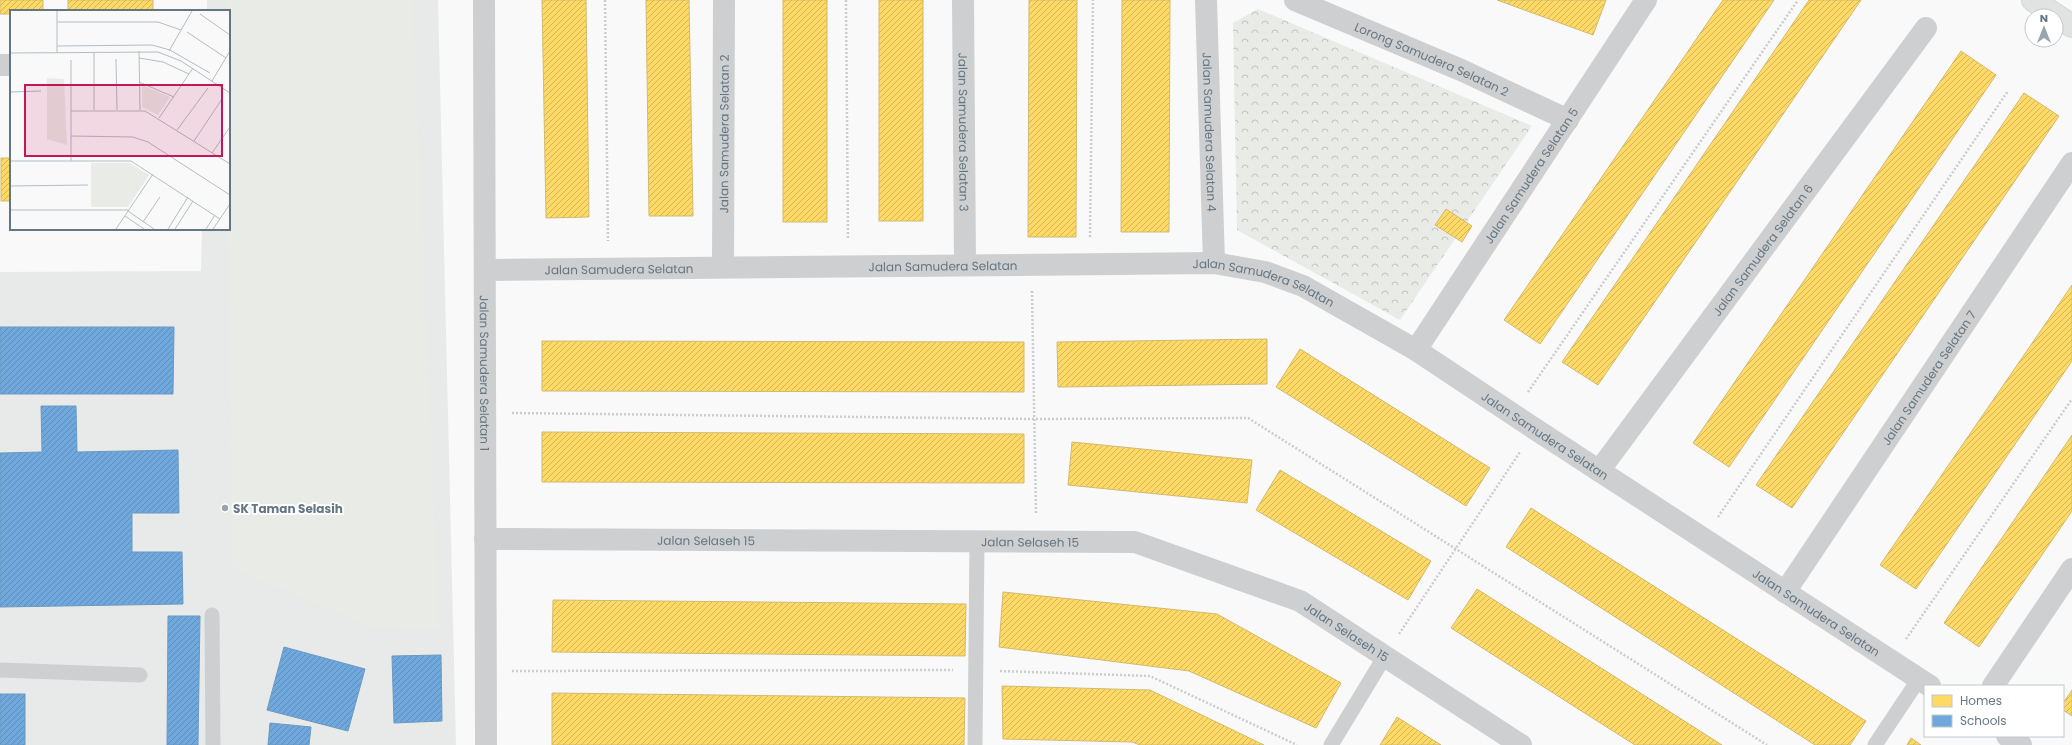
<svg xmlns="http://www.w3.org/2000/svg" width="2072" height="745" viewBox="0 0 2072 745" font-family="Poppins,sans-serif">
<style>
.built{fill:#e8e9e9}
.park{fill:url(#park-crowns)}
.garden{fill:#e8ebe6}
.homes{fill:url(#homes-hatch);stroke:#d1bb6f}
.schools{fill:url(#schools-hatch);stroke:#6c99c1}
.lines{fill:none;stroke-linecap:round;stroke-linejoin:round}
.secondary-casing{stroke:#d5d6d7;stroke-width:24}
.path{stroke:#cbcccd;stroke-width:2.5;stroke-dasharray:2 2;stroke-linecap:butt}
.lane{stroke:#cecfd0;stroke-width:15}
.street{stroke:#cecfd0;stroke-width:22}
.secondary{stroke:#e1e2e2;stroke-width:22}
.poi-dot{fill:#99a4ac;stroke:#fff;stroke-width:1.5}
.labels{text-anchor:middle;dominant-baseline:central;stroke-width:4;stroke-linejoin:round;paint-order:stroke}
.street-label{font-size:12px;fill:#657683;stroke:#fff}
.poi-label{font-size:12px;font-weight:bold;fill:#657683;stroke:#fff;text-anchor:start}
.inset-road{fill:none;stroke:#b5bdc3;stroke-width:1}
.view{fill:#c2185b;fill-opacity:0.15;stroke:#c2185b;stroke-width:2}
.inset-edge{fill:none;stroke:#657683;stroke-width:2}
</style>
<defs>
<pattern id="park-crowns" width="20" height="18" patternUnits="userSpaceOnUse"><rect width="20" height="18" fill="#e8ebe6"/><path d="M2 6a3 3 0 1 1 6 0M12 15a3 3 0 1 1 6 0" fill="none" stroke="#c0c3c0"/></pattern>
<pattern id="homes-hatch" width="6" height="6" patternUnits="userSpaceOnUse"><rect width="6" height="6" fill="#ffd966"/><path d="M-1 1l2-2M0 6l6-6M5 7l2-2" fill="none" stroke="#d2b559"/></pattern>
<pattern id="schools-hatch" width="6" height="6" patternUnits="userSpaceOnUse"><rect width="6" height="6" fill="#6fa8dc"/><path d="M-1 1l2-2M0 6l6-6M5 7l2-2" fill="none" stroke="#5f8db8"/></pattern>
</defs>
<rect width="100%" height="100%" fill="#f9f9f9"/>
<path class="built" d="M207 0H438L456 745H0V272L201 271 202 229H229V11H207Z"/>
<path class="park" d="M1258 9 1532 126 1400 320 1237 230 1233 23Z"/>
<path class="garden" d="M226 0H413L439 629 372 627 231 568 228 229 229 11H226Z"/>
<g class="homes">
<path d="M0 0H43V11H11V14H0Z"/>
<rect x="68" y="0" width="85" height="11"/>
<path d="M542 0H586L589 217 546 218Z"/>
<path d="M646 0H689L693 216H649Z"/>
<rect x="783" y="0" width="44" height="222"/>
<rect x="879" y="0" width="44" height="221"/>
<path d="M1029 0H1077L1076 237H1028Z"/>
<path d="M1122 0H1170L1169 232H1121Z"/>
<path d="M1497 0H1606L1593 35Z"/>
<path d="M1723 0H1774L1540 344 1504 320Z"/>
<path d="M1809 0H1861L1598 385 1562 362Z"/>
<path d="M1961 51 1996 75 1729 467 1693 443Z"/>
<path d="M2024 93 2059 116 1792 508 1756 485Z"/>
<rect x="1" y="158" width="10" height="43"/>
<path d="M1446 209 1472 226 1462 242 1435 225Z"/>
<path d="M2072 285V361L1916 589 1880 565Z"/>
<path d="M1267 339V384L1058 387 1057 342Z"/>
<path d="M542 341 1024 342V392L542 391Z"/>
<path d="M1300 349 1490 468 1466 506 1276 387Z"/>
<path d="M542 432 1024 434V483L542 482Z"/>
<path d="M2072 435V511L1979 647 1944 623Z"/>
<path d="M1072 442 1252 460 1247 503 1068 485Z"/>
<path d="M1280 470 1431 561 1408 600 1256 510Z"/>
<path d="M1531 508 1866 721 1850 745H1815L1506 547Z"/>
<path d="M1477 589 1722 745H1635L1451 628Z"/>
<path d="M1003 592 1217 614 1341 683 1316 728 1189 671 999 647Z"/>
<path d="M553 600 966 604 965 656 552 652Z"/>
<path d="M1002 686 1150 690 1264 745H1140L1132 742 1003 739Z"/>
<path d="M2072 690V716L2063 710V703Z"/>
<path d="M552 693 965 698 964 745H552Z"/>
<path d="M1397 717 1441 745H1380Z"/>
<path d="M1911 738 1921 745H1907Z"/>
</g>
<g class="schools">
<path d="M0 327H174L173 394H0Z"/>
<path d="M41 406H76L77 452 178 450 179 513H132V552H182L183 604 0 607V453L42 452Z"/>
<path d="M168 616H200L198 745H167Z"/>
<path d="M284 647 365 669 348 731 267 710Z"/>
<path d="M441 655 442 721 394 723 392 656Z"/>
<rect x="0" y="694" width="25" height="51"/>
<path d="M270 723 311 727 309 745H268Z"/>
</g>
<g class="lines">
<defs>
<path id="secondary" d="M2033 0 2072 26"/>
</defs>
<use href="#secondary" class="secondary-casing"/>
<g class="path">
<path d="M605 0 608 241"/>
<path d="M846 0 848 239"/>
<path d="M1090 237 1093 0"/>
<path d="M1032 291 1036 514"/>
<path d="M1528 392 1798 0"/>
<path d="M512 413 1034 419 1248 418 1767 745"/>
<path d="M1718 517 2008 91"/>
<path d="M1399 634 1520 452"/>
<path d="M1906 639 2072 399"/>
<path d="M512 671 953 670"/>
<path d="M1000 671 1150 676 1297 745"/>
</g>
<g class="lane">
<path d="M212 615 213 745"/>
<path d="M0 670 140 675"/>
<path d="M975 745 977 540"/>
<path d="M1331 745 1385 656"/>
<path d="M1875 745 1919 679"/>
</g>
<g class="street">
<path id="s1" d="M484 0 486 745"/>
<path id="s2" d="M963 0 965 264"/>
<path id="s3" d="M1206 0 1214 263"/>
<path id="s4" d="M1295 0 1461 70 1568 120"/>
<path d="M0 65H11"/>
<path id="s5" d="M723 267 724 0"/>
<path id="s6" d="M485 270 1214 263 1265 272 1303 286 1416 350 1535 429 1930 686"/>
<path id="s7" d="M1416 350 1646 0"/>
<path id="s8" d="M1599 471 1926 28"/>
<path id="s9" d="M485 539 1135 542 1300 601 1521 745"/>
<path id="s10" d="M1785 592 2072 163"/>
<path d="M1993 686 2072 569"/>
<path d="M2007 736 2021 745"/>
</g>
<use href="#secondary" class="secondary"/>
</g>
<circle class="poi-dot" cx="225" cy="508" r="4"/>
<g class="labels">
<g class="street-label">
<text stroke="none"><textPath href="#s4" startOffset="149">Lorong Samudera Selatan 2</textPath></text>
<text stroke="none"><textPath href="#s2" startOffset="132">Jalan Samudera Selatan 3</textPath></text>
<text stroke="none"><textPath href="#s3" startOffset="132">Jalan Samudera Selatan 4</textPath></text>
<text stroke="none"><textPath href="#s5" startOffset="133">Jalan Samudera Selatan 2</textPath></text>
<text stroke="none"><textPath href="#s7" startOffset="209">Jalan Samudera Selatan 5</textPath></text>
<text stroke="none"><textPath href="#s8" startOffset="275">Jalan Samudera Selatan 6</textPath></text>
<text stroke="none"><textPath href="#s6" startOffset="458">Jalan Samudera Selatan</textPath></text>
<text stroke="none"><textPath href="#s6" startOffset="134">Jalan Samudera Selatan</textPath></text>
<text stroke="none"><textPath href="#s6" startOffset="782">Jalan Samudera Selatan</textPath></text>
<text stroke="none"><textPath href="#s1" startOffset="373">Jalan Samudera Selatan 1</textPath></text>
<text stroke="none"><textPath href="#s10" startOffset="258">Jalan Samudera Selatan 7</textPath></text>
<text stroke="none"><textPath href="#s6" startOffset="1106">Jalan Samudera Selatan</textPath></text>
<text stroke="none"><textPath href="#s9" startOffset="221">Jalan Selaseh 15</textPath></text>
<text stroke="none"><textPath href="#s9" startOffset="545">Jalan Selaseh 15</textPath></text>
<text stroke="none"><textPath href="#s6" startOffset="1430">Jalan Samudera Selatan</textPath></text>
<text stroke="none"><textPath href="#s9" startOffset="881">Jalan Selaseh 15</textPath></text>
</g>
<g class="poi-label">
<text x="233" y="508">SK Taman Selasih</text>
</g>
</g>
<g transform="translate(10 10)">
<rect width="220" height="220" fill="#f9f9f9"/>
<path d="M134 76 160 87 148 105 132 97V77Z" fill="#e8ebe6"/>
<path d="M37 68 54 69 57 135 37 129ZM81 153H120L139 165 118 197H81Z" fill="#e8ebe6"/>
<path class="inset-road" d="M190 4 220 25M47 12H148L171 20M177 22 216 48M47 36 142 35 160 40 200 63M129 41 130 100M159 41 182 1M0 43 148 42 171 51 220 83M47 43V1M129 48 153 52 179 64M106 49 107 100M61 50V151M202 71 220 41M129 72 164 87M0 82 31 81M84 100V42M61 101H135L220 154M149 108 183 58M167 120 198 78M61 126 123 127 138 132 220 185M184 131 212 89M202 143 220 117M0 151H121L210 209M0 176 78 175M0 200H119M118 201 144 219M115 206 134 219M133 212 150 187M106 219 143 164M158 219 178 187M165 219 183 191M196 219 205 205M203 219 220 194"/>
<path class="view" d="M15 75H212V146H15Z"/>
<rect width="220" height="220" class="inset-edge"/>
</g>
<rect x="1924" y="685" width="140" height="52" fill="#ffffff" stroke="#c1c8cd"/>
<rect x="1932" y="695" width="20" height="12" fill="#ffd966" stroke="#c1c8cd"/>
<text x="1960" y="705" font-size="12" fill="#657683">Homes</text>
<rect x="1932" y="715" width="20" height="12" fill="#6fa8dc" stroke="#c1c8cd"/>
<text x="1960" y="725" font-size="12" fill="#657683">Schools</text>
<g transform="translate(2044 28)"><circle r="19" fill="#ffffff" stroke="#c1c8cd"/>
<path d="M0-3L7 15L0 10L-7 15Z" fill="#99a4ac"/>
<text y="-6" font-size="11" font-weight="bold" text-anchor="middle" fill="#657683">N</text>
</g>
</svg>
